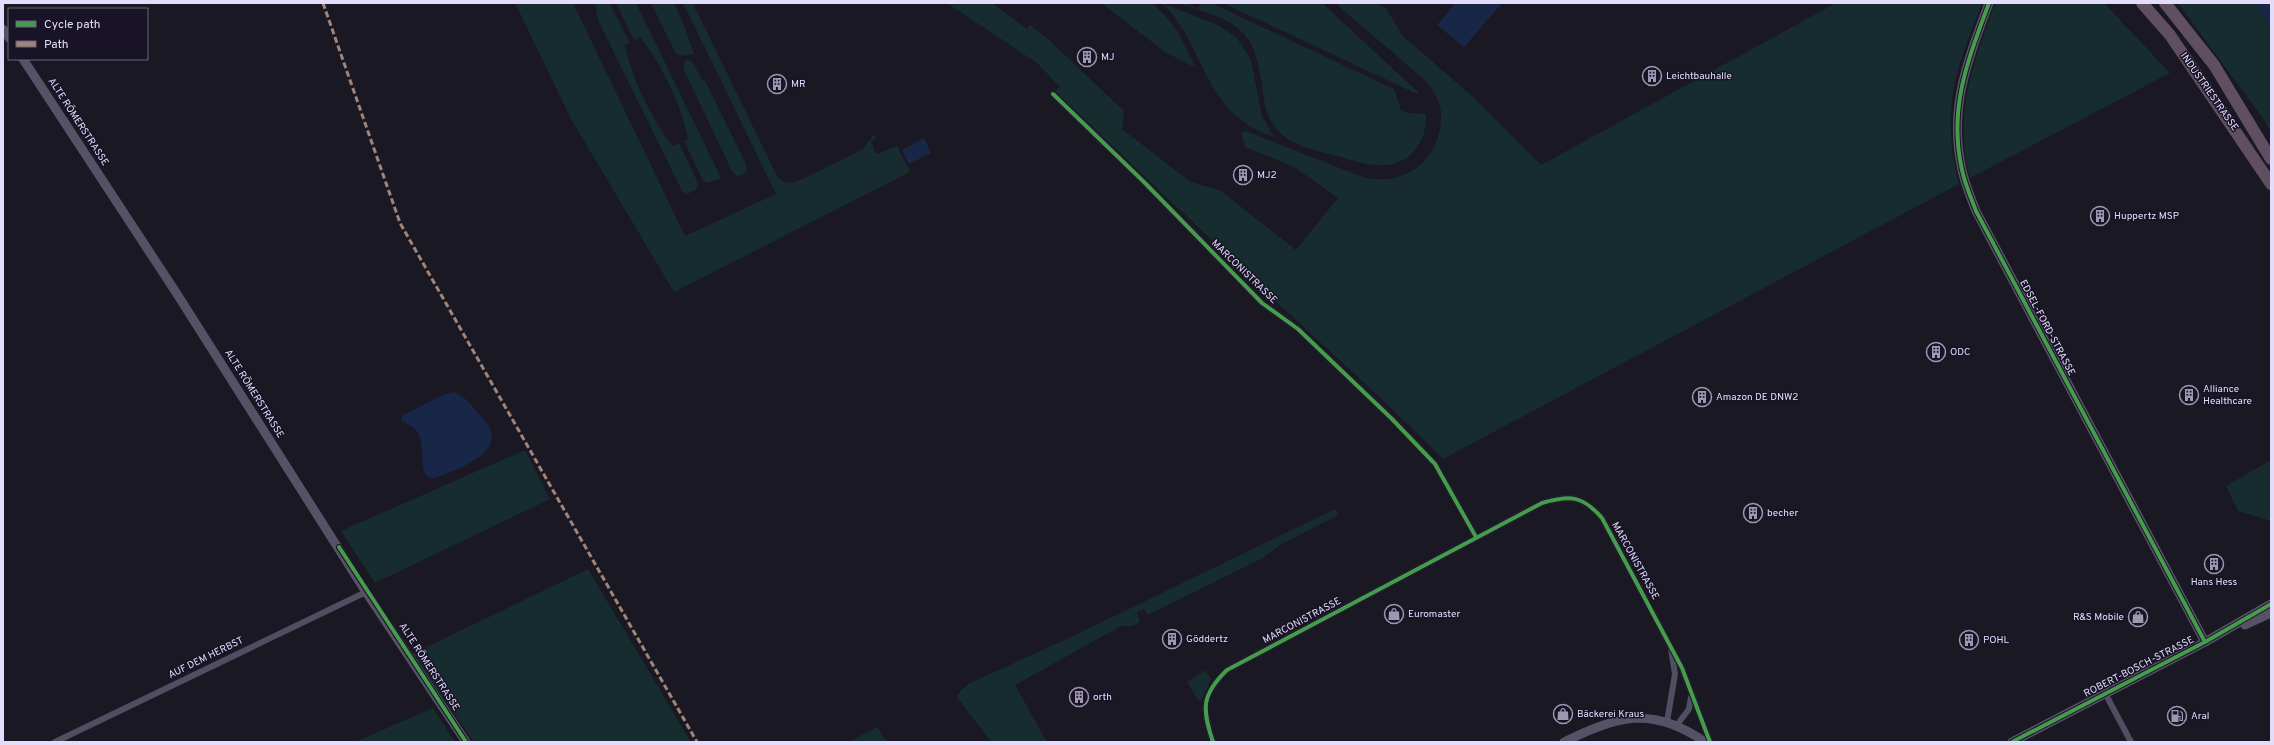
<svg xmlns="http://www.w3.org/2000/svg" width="2274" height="745" viewBox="0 0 2274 745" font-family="Overpass,sans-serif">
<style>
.green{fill:#172c2e}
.water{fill:#182748}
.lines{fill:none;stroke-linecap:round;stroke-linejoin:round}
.street{stroke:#504e61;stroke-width:6}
.secondary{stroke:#555267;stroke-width:9}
.highway{stroke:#5f4f61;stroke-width:12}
.quiet{stroke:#a18479;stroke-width:3;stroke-dasharray:6 3;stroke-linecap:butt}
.cycleway-casing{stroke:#181327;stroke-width:6}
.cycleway{stroke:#469c4c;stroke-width:4}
.labels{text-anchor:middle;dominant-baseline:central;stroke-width:3;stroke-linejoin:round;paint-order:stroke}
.poi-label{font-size:10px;fill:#e3ddfb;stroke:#181327;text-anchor:start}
.street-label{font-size:10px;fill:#e3ddfb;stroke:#181327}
</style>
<rect width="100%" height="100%" fill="#1a1822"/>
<g class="green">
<path d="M515 3H573L685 236 776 194 683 3H693L778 178 787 183 796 182 862 150 874 134 876 138 871 141 876 154 897 146 910 172 674 292 571 119Z"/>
<path d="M595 3H609L611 6 630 43 625 45C630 74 654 124 673 146L679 143 698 183 696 190 687 194 682 191 598 20Z"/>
<path d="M616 3H636L721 178 708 183 703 181 684 141 688 139C683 108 660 61 640 37L634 40Z"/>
<path d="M651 3H674L684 25 694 54 681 56 675 52Z"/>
<path d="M947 3H992L1027 29 1030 25 1049 40 1124 111 1122 129 1191 182 1221 191 1296 250 1338 198 1294 167 1245 147 1241 133 1246 131 1360 176C1395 187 1430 170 1439 133 1441 125 1442 114 1440 106 1437 96 1431 88 1425 80L1335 3H1374L1386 8 1402 35 1472 96 1541 165 1836 3H1982C1975 24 1965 45 1959 67 1947 106 1949 145 1959 184L1443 459 1386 403 1282 307 1055 91 1060 87 1037 63Z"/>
<path d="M1101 3H1151C1174 19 1184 44 1196 68L1165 52Z"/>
<path d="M1162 3 1218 25 1237 38 1251 60 1262 116 1274 137C1202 113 1208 49 1162 3Z"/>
<path d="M1179 3H1184L1198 9 1201 3H1211L1394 89 1401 110 1409 113 1426 114C1427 132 1420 151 1403 160 1384 171 1363 163 1344 158 1315 150 1281 146 1268 115 1263 102 1263 87 1260 73 1257 59 1254 45 1244 34 1229 17 1200 11 1179 3Z"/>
<path d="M1223 3H1322L1419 93 1417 94Z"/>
<path d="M1995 3H2104L2170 73 1970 178C1953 113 1973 64 1995 3Z"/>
<path d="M2178 3H2256L2271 28V132L2262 117Z"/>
<path d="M689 60 692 61 702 80 705 81 745 162 747 170 742 175 737 176 732 171 683 68 685 61Z"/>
<path d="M525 450 550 499 375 583 341 531Z"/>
<path d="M2271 460V521L2238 511 2226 486Z"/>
<path d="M1335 509 1338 515 1282 544 1263 558 1148 615 1144 609 1137 612 1140 622 1133 626H1121L1015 685 1047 742H991L956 696 968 684 1071 637Z"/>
<path d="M588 569 691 742H474L412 654Z"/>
<path d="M1206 670 1211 679 1201 701 1198 700 1187 682Z"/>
<path d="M433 708 455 742H355Z"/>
<path d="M877 727 887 742H849Z"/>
</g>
<g class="water">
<path d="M1456 3H1502L1464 47 1437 25Z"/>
<path d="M2256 3H2271V28Z"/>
<path d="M924 138 931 153 909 164 902 150Z"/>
<path d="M454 392C465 396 473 407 481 416 515 451 461 467 436 478 408 479 439 432 402 422L401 419 402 416 442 395Z"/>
</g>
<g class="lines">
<g class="street">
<path d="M1053 94 1144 182 1262 303 1298 329 1392 419 1435 464 1476 537"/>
<path d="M2105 693 2131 742"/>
<path d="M1667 722 1675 674 1671 649"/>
<path d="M1677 725 1689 709 1691 697"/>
<path d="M55 742 366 592"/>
<path d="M1213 742C1202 709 1201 695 1227 670L1542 503C1570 495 1582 495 1602 518L1682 668 1710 742"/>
</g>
<g class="secondary">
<path d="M1989 3C1968 60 1948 108 1962 170 1965 184 1971 198 1976 211L2205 642"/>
<path d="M3 29 9 38"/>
<path d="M23 59 177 294 366 592 466 742"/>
<path d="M2245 625 2271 613"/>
<path d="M1564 742C1618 716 1652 705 1705 742"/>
<path d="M2012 742 2205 642 2271 604"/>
</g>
<g class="highway">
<path d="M2142 3 2170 35 2271 184"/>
<path d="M2165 3 2214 65 2271 159"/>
</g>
<path class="quiet" d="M323 3 400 223 697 742"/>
<defs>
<g id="cycleway">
<path d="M1989 3C1968 60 1948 108 1962 170 1965 184 1971 198 1976 211L2205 642"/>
<path d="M1053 94 1144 182 1262 303 1298 329 1392 419 1435 464 1476 537"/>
<path d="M339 547 466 742"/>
<path d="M1213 742C1202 709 1201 695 1227 670L1542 503C1570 495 1582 495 1602 518L1682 668 1710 742"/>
<path d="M2012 742 2205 642 2271 604"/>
</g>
</defs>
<use href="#cycleway" class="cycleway-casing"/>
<use href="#cycleway" class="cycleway"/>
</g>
<defs>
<symbol id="building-ring" viewBox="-11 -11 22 22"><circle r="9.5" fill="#181327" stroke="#9d98af" stroke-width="1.5"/><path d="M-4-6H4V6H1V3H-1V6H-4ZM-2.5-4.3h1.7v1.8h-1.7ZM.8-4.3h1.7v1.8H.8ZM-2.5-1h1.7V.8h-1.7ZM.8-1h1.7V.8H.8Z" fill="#9d98af"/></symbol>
<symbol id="shop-ring" viewBox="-11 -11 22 22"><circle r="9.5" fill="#181327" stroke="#9d98af" stroke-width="1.5"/><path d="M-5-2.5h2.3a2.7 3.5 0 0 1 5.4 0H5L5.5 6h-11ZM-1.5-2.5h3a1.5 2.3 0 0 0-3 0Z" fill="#9d98af"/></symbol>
<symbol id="fuel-ring" viewBox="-11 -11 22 22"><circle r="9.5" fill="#181327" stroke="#9d98af" stroke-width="1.5"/><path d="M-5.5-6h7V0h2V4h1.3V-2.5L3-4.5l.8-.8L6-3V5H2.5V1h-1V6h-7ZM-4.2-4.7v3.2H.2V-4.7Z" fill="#9d98af"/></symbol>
</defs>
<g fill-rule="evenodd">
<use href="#building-ring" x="1076" y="46" width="22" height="22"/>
<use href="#building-ring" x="1641" y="65" width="22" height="22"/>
<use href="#building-ring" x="766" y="73" width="22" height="22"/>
<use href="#building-ring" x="1232" y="164" width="22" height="22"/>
<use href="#building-ring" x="2089" y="205" width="22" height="22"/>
<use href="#building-ring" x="1925" y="341" width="22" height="22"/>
<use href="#building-ring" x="2178" y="384" width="22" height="22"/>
<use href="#building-ring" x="1691" y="386" width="22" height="22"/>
<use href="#building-ring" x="1742" y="502" width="22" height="22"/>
<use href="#building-ring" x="2203" y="553" width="22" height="22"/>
<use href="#shop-ring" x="1383" y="603" width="22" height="22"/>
<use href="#shop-ring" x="2127" y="606" width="22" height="22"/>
<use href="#building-ring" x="1161" y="628" width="22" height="22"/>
<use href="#building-ring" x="1958" y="629" width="22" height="22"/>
<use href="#building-ring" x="1068" y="686" width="22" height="22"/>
<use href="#shop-ring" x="1552" y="703" width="22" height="22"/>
<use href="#fuel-ring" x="2166" y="705" width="22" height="22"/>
</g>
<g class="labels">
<g class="poi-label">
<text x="1101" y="57">MJ</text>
<text x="1666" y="76">Leichtbauhalle</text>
<text x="791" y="84">MR</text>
<text x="1257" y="175">MJ2</text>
<text x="2114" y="216">Huppertz MSP</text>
<text x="1950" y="352">ODC</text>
<text x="2203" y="389">Alliance<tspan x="2203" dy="12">Healthcare</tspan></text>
<text x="1716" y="397">Amazon DE DNW2</text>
<text x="1767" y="513">becher</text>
<text x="2214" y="582" text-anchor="middle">Hans Hess</text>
<text x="1408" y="614">Euromaster</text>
<text x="2124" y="617" text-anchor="end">R&amp;S Mobile</text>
<text x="1186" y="639">Göddertz</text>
<text x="1983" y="640">POHL</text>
<text x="1093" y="697">orth</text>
<text x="1577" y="714">Bäckerei Kraus</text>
<text x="2191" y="716">Aral</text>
</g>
<g class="street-label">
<text transform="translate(2209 92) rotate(55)">INDUSTRIESTRASSE</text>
<text transform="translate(78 122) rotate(57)">ALTE RÖMERSTRASSE</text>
<text transform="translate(1244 272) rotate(44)">MARCONISTRASSE</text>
<text transform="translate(2047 328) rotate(62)">EDSEL-FORD-STRASSE</text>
<text transform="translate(254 394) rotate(58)">ALTE RÖMERSTRASSE</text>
<text transform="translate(1635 561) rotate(61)">MARCONISTRASSE</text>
<text transform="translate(1302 621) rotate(-28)">MARCONISTRASSE</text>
<text transform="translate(206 658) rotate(-26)">AUF DEM HERBST</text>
<text transform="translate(429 667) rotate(57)">ALTE RÖMERSTRASSE</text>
<text transform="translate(2139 667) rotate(-27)">ROBERT-BOSCH-STRASSE</text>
</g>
</g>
<rect width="2274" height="745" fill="none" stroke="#e3ddfb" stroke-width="8"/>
<rect x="8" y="8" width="140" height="52" fill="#181327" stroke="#69647c"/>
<rect x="16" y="21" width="20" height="6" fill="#469c4c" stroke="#69647c"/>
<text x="44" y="28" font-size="12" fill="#e3ddfb">Cycle path</text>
<rect x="16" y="41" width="20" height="6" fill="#a18479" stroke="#69647c"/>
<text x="44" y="48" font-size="12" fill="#e3ddfb">Path</text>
</svg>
